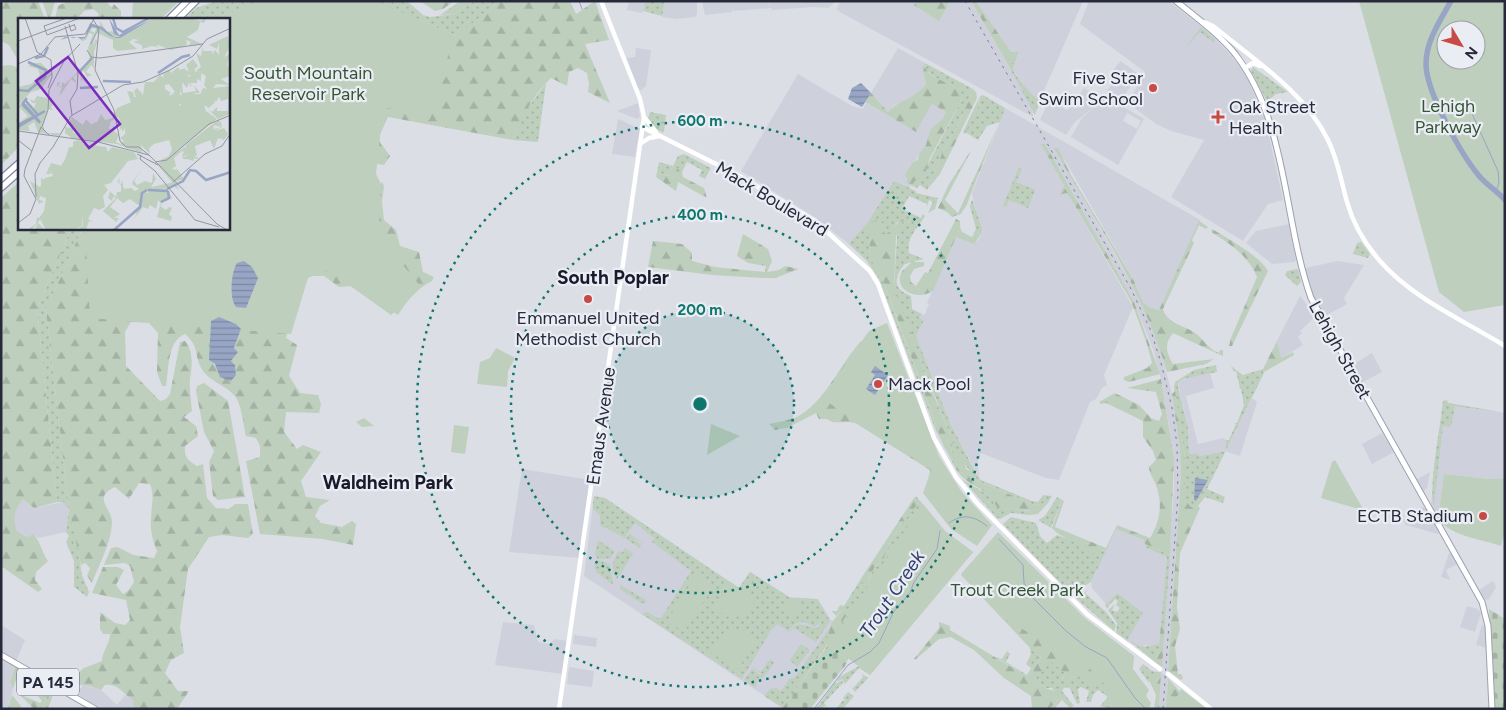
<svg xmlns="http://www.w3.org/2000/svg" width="1506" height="710" viewBox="0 0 1506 710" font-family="Figtree,sans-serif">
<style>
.built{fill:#ced0db;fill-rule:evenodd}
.grass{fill:url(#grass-dots)}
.forest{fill:url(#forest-firs);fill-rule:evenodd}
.cemetery{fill:url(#cemetery-stones)}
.park{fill:#becfbd;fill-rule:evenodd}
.water{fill:url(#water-rules)}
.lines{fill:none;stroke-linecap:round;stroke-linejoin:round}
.stream{stroke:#98a5c5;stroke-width:1}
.river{stroke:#98a5c5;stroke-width:5.5}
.primary-casing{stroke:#9ca0b1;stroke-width:7}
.motorway-casing{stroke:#84899c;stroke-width:8}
.secondary{stroke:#fff;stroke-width:4.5}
.primary{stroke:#fff;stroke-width:5}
.motorway{stroke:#fff;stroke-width:5.5}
.rail{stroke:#767b8f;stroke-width:1;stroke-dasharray:2.5 5;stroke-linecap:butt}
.ring{fill:none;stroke:#0f766e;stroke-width:2.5;stroke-dasharray:2.5 5}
.poi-dot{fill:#c84a44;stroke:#ebedf4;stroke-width:2}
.labels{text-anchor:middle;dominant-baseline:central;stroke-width:4.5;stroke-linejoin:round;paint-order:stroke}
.shield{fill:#ebedf4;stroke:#616472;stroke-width:1}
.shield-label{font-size:16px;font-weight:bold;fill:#262a3b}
.park-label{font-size:18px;fill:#345635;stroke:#ebedf4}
.poi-label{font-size:18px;fill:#262a3b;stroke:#ebedf4;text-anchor:end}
.street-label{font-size:18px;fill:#262a3b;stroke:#ebedf4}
.neighbourhood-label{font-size:19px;font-weight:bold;fill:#191b2c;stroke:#ebedf4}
.water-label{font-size:19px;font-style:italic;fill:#32416d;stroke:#ebedf4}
.inset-river{fill:none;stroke:#98a5c5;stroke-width:2.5}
.inset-road{fill:none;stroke:#9396a2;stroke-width:1}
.view{fill:#7b2cbf;fill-opacity:0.15;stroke:#7b2cbf;stroke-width:2.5}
.inset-edge{fill:none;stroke:#262a3b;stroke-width:2.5}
.centre{fill:#0f766e;stroke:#ebedf4;stroke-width:2.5}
.ring-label{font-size:15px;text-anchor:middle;font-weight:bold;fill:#0f766e;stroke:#ebedf4;stroke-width:4.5;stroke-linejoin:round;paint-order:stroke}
</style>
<defs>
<pattern id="grass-dots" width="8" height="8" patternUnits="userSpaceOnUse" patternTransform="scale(1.25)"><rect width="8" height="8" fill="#becfbd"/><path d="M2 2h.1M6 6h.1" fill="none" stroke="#a3b2a3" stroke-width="1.8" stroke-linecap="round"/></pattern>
<pattern id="forest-firs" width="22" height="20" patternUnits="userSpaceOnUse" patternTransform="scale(1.25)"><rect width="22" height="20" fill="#becfbd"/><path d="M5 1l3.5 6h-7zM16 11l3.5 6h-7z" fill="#a3b2a3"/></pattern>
<pattern id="cemetery-stones" width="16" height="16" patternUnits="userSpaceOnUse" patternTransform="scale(1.25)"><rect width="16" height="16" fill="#becfbd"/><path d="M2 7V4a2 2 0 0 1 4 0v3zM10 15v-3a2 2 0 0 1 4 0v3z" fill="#a3b2a3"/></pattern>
<pattern id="water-rules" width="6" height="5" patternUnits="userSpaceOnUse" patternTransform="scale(1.25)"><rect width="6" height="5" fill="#98a5c5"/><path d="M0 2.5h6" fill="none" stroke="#7c87a1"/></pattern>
</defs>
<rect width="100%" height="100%" fill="#dcdee6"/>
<g class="built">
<path d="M629 1H645L642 13 627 10Z"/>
<path d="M665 1H697V15L694 17 676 19 662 17Z"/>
<path d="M702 1H767L770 6 768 1H835L829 8 814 7 772 10 771 8 733 11 732 8V12L705 15Z"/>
<path d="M841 1H916L914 4 939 20 950 1H971L1032 107 1033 117 838 11 837 8Z"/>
<path d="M976 1H1083L1040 100 1032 97 1013 70 1019 51 1011 52Z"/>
<path d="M1089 1H1169L1213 36 1238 64 1250 84 1266 122 1283 200 1268 204 1243 241 1171 197 1204 140 1171 131 1156 124 1128 103 1145 72 1080 24Z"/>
<path d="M636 48 651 50 646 86 641 90 638 88 626 58 635 57Z"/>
<path d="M898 48 925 63 922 68 926 84 919 93 893 106 888 112 871 93Z"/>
<path d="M1121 61 1138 74 1119 104 1144 119 1118 165 1071 137 1082 118 1095 106 1074 123 1066 135 1040 120 1049 100 1067 110 1070 107 1076 108 1074 102 1084 88 1100 99 1103 95 1112 100 1113 97 1106 92 1119 75 1113 70ZM1127 113 1141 121 1137 129 1123 121Z"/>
<path d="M798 74 852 106 863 109 866 103 916 132 932 104 946 112 943 118 930 130 926 145 919 154 907 178 906 183 910 185V188L903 192 898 221 850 245 816 218 741 171Z"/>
<path d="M638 103 640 117 637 119 617 111Z"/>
<path d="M1005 108 1200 220 1159 310 1149 307 1143 302 1134 281 1066 162 1055 148 1137 294 1158 341 1172 394 1180 450 1181 474 1168 671 1162 667 1174 486V459L1162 383 1153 349 1134 302 1045 144 1064 185 1061 195 1066 193 1068 194 1133 307 1104 375 1107 385 1102 388 1096 399 1090 402 1059 480 1046 478 981 453 977 463 980 479 950 423 916 336 924 320 919 318 921 315 925 314 929 304 927 303 956 236 978 241 981 234 972 194Z"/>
<path d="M618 119 640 129 635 157 612 154Z"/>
<path d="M1289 224 1296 260 1295 262 1272 264 1246 243 1256 231Z"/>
<path d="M1338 261 1364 265 1344 298 1347 304 1323 317 1312 292 1305 268Z"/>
<path d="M1300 296 1316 316 1300 331 1302 333 1298 337 1303 345 1281 358 1277 341Z"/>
<path d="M1372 353 1382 372 1361 383 1351 366Z"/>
<path d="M1210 373 1214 388 1186 396 1198 444 1223 438 1226 440V451L1252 398 1257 402 1240 456 1225 451 1199 456 1198 454H1189L1188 428 1178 383 1182 379Z"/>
<path d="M1443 402 1505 413V478L1490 479 1444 474 1438 518 1431 504Z"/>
<path d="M1382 433 1394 452 1372 464 1362 444Z"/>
<path d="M522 469 590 480 580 558 509 552Z"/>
<path d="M1430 472 1427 488 1423 492 1416 480Z"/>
<path d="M594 496 605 498 739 588 750 572 790 597 818 599 835 626 819 656 783 708 584 576Z"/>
<path d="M23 499 34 508 63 502 69 509 66 532 38 538 33 534 27 537 17 531 13 520 16 509Z"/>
<path d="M1422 507 1425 508 1439 531 1438 534 1406 525 1403 520Z"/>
<path d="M1116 529 1144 540 1147 548 1167 557 1160 644 1157 646 1145 645 1142 648 1125 640 1117 593 1106 604 1092 588 1091 582 1097 571 1096 570Z"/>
<path d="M1452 552 1459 563 1446 570 1450 580 1441 577 1449 553Z"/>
<path d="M1493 581 1496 587 1489 599 1485 600 1479 590Z"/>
<path d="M1467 606 1478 609 1481 613 1475 632 1460 627Z"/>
<path d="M503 622 534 625 538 642 550 644 554 639 568 641 563 674 495 665Z"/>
<path d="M1 625 25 640 16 661 1 653Z"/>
<path d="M1482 625 1485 626 1487 648 1476 645Z"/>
<path d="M574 635 597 638 596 647 573 644Z"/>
<path d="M1 659 15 667 10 682 13 689 8 709H1Z"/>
<path d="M569 667 594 671 592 687 567 684Z"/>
<path d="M1161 672 1168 677 1166 709H1159Z"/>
<path d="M83 685 101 690 117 705 125 695 134 700V709H102L77 694Z"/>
</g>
<g class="grass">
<path d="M217 1H260L215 19 186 18 196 8Z"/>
<path d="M375 1H407L423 15 430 17 454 14 474 1H500L457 36Z"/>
<path d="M645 1H665L662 16 643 11Z"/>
<path d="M1201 27 1215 40 1213 42 1200 32 1184 49Z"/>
<path d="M925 63 973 89 958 126 944 149 927 190 920 185 917 188 910 185 925 170 962 99 953 85C943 82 925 75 925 63Z"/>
<path d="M1007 63H1015L1013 70C1018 79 1031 96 1040 100L1035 115Z"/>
<path d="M1253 67 1288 92 1276 94 1269 100 1272 111 1251 71Z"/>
<path d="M546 83 538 142 513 140 524 113Z"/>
<path d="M983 95 1005 108 1000 122 987 126 978 140 965 132 978 107 980 96Z"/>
<path d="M650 112 666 115 664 132 661 131 664 133 655 129 648 119Z"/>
<path d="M684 154 711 168 705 179 699 176 702 170 687 162 682 172 673 166 668 176 657 172 659 162 673 166 678 156Z"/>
<path d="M1019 167 1022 169 1016 182 1035 190 1028 208 1009 200 1006 207 1003 206Z"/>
<path d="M894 181 916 191V193L938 198 935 209 928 213 933 202 929 200 927 207V204L909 196 902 209 921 218 923 214 925 216C918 228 906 237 909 253L924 259 905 264C893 278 893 289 911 296L912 309 922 314 919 318 924 320 916 336 950 423 978 477 981 480 1032 501 1038 502 1043 495 1052 496 1048 503 1034 505 976 480C972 472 959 457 951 451L954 437 948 430 898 301 894 286 898 221 891 232 886 234 882 231 869 233 870 258 882 278 944 447 957 466 956 469 936 431 879 279 866 260 849 244 868 222Z"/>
<path d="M972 199 982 229 981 234 978 233 972 237 976 229 970 206Z"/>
<path d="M71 229H82L46 310 69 509 78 548 82 575 89 592 87 597 74 587V561L66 542 69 536 66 532 69 509 63 502H57L37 309Z"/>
<path d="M1361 242 1370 254 1368 258 1353 254 1357 243Z"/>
<path d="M1298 269 1301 282 1297 286 1285 275 1287 271Z"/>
<path d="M1229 362 1231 366 1243 375 1263 369V375L1207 489 1225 497 1223 503 1205 497 1198 506 1191 507 1185 500V457L1174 387 1175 382 1194 370 1216 365 1217 372 1182 379 1178 383V387L1188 428 1189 454H1199V456L1226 451V440H1229L1236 424 1234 423H1237L1244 405 1241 389 1238 388H1240L1236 371 1234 372Z"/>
<path d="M1447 400 1448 403 1501 412 1455 406 1451 427 1443 426 1434 505C1428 485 1441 425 1443 401Z"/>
<path d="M962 479 990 496 994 503 1001 508 1031 511 1029 515 1011 513 1000 519 997 518Z"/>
<path d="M594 496 605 498 739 588 750 572 790 598 817 599 830 621 816 642 794 628 789 632C800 618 805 628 818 628L822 621 815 627 804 622 796 623 788 631 778 624 771 630 742 679 642 614 648 612 657 618H661L691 571 652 542 654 538 635 523 627 534 613 525 627 534 625 538 608 529 609 527 604 528 600 525V515L593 509V503L592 508Z"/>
<path d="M916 496 945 531 973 552 870 675 859 668 845 684 842 679 837 682 839 677 859 666 853 656 848 659 827 645 783 708 764 696 770 689 776 688 781 691 789 679 795 677 843 609 836 616 832 611H837L840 605 844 606 862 577 861 588 869 580 874 568 883 560 889 544 894 539V535L917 503 914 498Z"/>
<path d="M1057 497 1062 500 1051 528 1038 520 1045 516Z"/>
<path d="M1011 517 1036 523 1040 536 1047 543 1057 535 1072 540 1084 548 1106 551 1091 582 1071 594 1003 524Z"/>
<path d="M631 531 630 534 644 544 633 538 641 545 640 548 626 539Z"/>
<path d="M598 540 614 551 611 558 598 559 595 555Z"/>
<path d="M1145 544 1170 555 1165 623H1161L1167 557 1147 548Z"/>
<path d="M625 548 633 554 617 579C610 569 612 560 619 551L622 553Z"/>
<path d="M598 560 610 564 613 585 596 572 594 564Z"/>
<path d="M967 569 1041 657 1028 677 996 657 1002 659 1007 651 1010 654 1006 662 1027 675 1031 668 1026 664 1031 654 1030 648 961 575Z"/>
<path d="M620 585 646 600 645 603H641L620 589Z"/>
<path d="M1088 590 1085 593 1106 612 1116 625 1114 631 1076 598Z"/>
<path d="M1117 593 1143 613 1127 640 1116 633 1117 623 1108 610 1115 604 1112 610 1117 612 1120 608 1116 605 1118 601 1115 599 1107 608 1105 605Z"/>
<path d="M1131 642 1142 647 1160 644 1155 662Z"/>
<path d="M801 644 810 650 797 667 790 660Z"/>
<path d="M770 659 774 663 768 672 762 674 753 669 752 668 754 666 753 668 761 672Z"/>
<path d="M1051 661 1065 673 1062 679 1067 681 1074 677C1098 685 1103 684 1113 709L1100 706 1108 697 1098 690 1093 695 1091 702H1086L1089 691 1081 687 1078 689 1080 703 1077 704 1069 687 1064 688 1062 691 1074 706 1070 708 1062 700 1054 709H1049L1059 699 1052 688H1045L1034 679Z"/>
<path d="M1143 664 1152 671 1158 672 1149 680V683L1139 669Z"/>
<path d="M752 669 760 675 768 673 763 678 757 679 756 688 744 680Z"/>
<path d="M862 674 868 678 855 692 851 687 853 688 863 677Z"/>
<path d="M842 680 843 683 824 703 827 707 824 706 822 709H816L835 682 837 683Z"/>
<path d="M51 687 55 689 48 709H42Z"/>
<path d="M848 692 854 696 843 709H836L843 700 846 701 843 698Z"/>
</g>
<g class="forest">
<path d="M1 1H38L45 19H19V62L9 45 1 41Z"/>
<path d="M42 1H55L50 19H49Z"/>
<path d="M68 1H106L111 7 114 4 121 11V19H96L99 14 93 9 84 11 77 19H55L58 6Z"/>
<path d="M260 1H376L456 36 500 1H570L576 14 595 1 609 40 585 44 610 103 588 92 589 84 587 73 578 68 569 72 567 86 551 78C533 95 522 117 513 140L388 117 378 139 390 156 384 165 377 164 367 141 229 19H215Z"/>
<path d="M420 1H454L443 9 435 11Z"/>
<path d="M460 1H474L454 14 440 15Z"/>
<path d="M916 1H950L939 21 914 5Z"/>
<path d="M971 1H976L1011 52 1019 51 1015 63H1007Z"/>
<path d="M925 63C924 77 948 83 959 87L962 99 930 158 925 173 910 185 906 183 907 178 905 175 913 162 918 160 919 154 926 145 930 130 943 118 946 112 932 104 916 132 865 102 871 93 888 112C898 100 915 99 926 84L922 68Z"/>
<path d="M10 65 19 68V147L1 165V66Z"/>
<path d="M973 89 976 92 977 98 940 174 927 190 944 149 958 126Z"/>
<path d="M979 98 978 107 965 134 963 132Z"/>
<path d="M996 130 967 204 961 214 952 217 947 212 938 208 949 184 972 149 945 200 958 213Z"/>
<path d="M1041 144H1045L1134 302 1160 374 1129 382 1124 380V377L1147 368 1152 363 1147 344 1131 301 1068 194 1066 193 1060 195 1064 185Z"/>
<path d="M1054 148H1058L1071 175 1134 281 1143 302 1149 307 1159 310 1199 221 1208 227 1206 229 1199 225 1192 240 1194 243 1163 309C1167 324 1184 325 1195 333 1203 338 1208 349 1219 353L1220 350H1223V356L1173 333C1164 344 1166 352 1173 364L1214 359 1206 364 1167 372C1144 291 1095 221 1054 148Z"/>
<path d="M673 166 682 172 683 177 704 188 707 198 678 182 676 191 656 177 657 172 668 176Z"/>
<path d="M19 182V229H71L37 309 57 502 34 508 23 499C15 510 12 517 17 531L27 537 33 534C40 540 42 553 48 561L36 572 35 580 42 589 38 592 1 566V198Z"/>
<path d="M382 182 384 186 382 202 384 220 396 230 400 246 419 252 423 272 434 277 432 281C417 288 407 301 398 315L351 286 339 287 324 276H308L286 338 297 345 289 376 300 393 318 395 321 404 319 413 286 412 284 432 297 449 303 445 321 452 301 481 306 497 330 500 320 506 315 516 321 523 342 527 352 521 356 524 353 545 323 539 260 534 246 461 260 457V446L256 438 246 436C243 424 242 404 234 395 225 385 211 382 203 371 193 356 201 348 185 334 167 341 169 369 166 386H162L157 372 158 333 149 323 131 322 125 332 126 366 160 401 166 399 170 394 180 342 185 341C194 352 192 366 190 379 189 389 191 400 192 411L184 417 196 426 198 436 185 446C184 457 188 461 197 466L203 464 207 498 216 508 229 509 235 504H248L253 534 248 538 222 535 209 537 188 569 180 627 184 653 171 660 165 673 178 691H189L177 709H134L133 700C123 694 118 683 105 685L101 690 90 686 74 684V677L84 668 102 661C102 651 110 644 110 634H103L100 629V612L115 623 125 625 130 620 126 600 92 593 103 567H118L124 570 116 585 123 594 128 591 134 582 130 566 125 563 104 565 111 548 118 547 133 555 154 558 157 551C153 541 150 531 151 519 151 506 155 497 150 484L139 483 129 499 115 487C91 498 113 509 112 523 111 544 99 564 92 583L87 576 90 568 85 563 81 565 69 509 46 310 82 229H229L376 189ZM211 321 241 329 234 348 238 352 231 361 235 365 236 375 217 368 210 360Z"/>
<path d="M904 219 896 237 894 286 932 391 948 430 954 437 951 451 958 457 964 458 966 469 972 472 976 480 1034 505 1048 503 1038 514 1029 515 1031 511C1021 508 1009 512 1000 508 994 505 993 500 989 496 978 485 964 483 956 469L957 466 944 447 896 315 882 278 870 258 869 233 865 227 876 220 883 223 882 231 886 234C894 231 895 222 904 219Z"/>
<path d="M956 219 960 221C960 233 962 232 972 237L978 233 981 234 974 244 956 237 933 291C916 302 892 289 902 271L912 262H924V266L914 269 910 276 911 282 916 286 925 272 928 273Z"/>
<path d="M1212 229C1227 238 1260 256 1268 271L1232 346H1229L1231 338 1257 277C1248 255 1230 244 1211 232Z"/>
<path d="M743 234 768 249 772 261 767 272 779 270 785 266 799 269 775 278H765L712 275 648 267 653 241 682 244 692 253V261L715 267 765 272 766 266 748 263 737 256Z"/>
<path d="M861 341V344L935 474 929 476 930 470 857 424C845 419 835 426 827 419H819L816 413 787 428 775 430 769 424C778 422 791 420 799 416 827 399 840 364 861 341Z"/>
<path d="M1277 341 1281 358 1293 352 1294 355 1264 372 1263 375V369Z"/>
<path d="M1161 379 1174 459 1170 555 1145 544 1144 540 1116 529 1106 551 1103 550 1088 555C1080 540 1062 540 1052 528L1062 500 1064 501 1055 527 1106 548 1117 525 1150 538C1160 522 1163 504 1156 485 1154 479 1149 474 1149 467L1156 460 1153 451 1143 437V421L1106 403 1101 404 1099 402 1115 393 1139 405 1151 418 1159 421 1162 414 1156 392 1127 388Z"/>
<path d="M204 383 228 401 245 497 218 500 213 496 209 462 214 451 204 432 196 391 197 386Z"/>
<path d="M1175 391 1185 457V500L1191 507 1198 506 1200 508 1180 553 1177 607 1180 629 1175 646 1178 674H1181L1183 678 1181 680 1168 671 1181 474 1180 450 1172 394Z"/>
<path d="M914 498 918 503 894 535V539L889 544 883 560 874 568 866 586 861 588 862 577Z"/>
<path d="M843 609 849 611 828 645 826 643 832 622Z"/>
<path d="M1005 619 1088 664 1136 709H1113C1104 686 1097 685 1074 677L1067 681H1062L1065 673 1051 662 1034 679 1045 688 1058 692 1059 699 1049 709H1032L1031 696 1004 678 974 650 951 637 939 639 915 660 914 659 939 628V622L950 626V630L1028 677 1041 657Z"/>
<path d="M1161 623H1165L1162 667 1155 662 1159 648Z"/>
<path d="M15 667 51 687 42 709 33 708 19 694 40 703 42 701 37 695 40 691C34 681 27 676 16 680L13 689 10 682Z"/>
<path d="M1155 672H1161L1159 709H1154L1156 695 1149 680Z"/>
<path d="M1168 678 1180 692 1189 709H1166Z"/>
<path d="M12 695 21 706 20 709H8Z"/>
</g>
<g class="cemetery">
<path d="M1489 609 1505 619V709H1495Z"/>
<path d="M828 645 848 659 845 666 810 709H782Z"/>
</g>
<g class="park">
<path d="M133 1H179L161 19H132Z"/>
<path d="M259 1H376L454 35 430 119 388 108 383 110 376 174 381 184 379 229 380 237 421 287 391 315 328 270 308 278 291 334 90 318 85 229H229V19H216Z"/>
<path d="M1359 1H1505V305L1464 312 1439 292ZM1446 30H1476V60H1446Z"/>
<path d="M887 323 939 456 961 491 992 525 977 546 951 529 923 493 931 470 829 403 823 396 869 331Z"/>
<path d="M496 348 515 358 508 371 507 387 477 384 480 362 490 358Z"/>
<path d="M364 418 374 426 362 427 356 422Z"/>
<path d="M711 424 740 436 707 455Z"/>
<path d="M454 425 469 427 465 454 451 452Z"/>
<path d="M1335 460 1363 509 1362 510 1321 498 1332 462Z"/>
<path d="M1444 474 1490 479 1505 478V530L1501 546C1481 539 1449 536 1438 518Z"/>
<path d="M923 504 945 531 973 552 870 675 829 644Z"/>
<path d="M998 532 1085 618 1134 656 1133 669 1149 690 1146 696 1151 703 1149 709H1133L1120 700 1087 666 1005 619 961 574Z"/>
<path d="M696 575 714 586 684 632 667 621Z"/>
<path d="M729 581 755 600 749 610 737 617H728L713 607Z"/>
<path d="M791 600 803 606 795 618 784 611Z"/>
<path d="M733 630 747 632 758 639 737 670 709 651 721 636Z"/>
<path d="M1181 689 1207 709H1171Z"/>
</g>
<g class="water">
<path d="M861 83 871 93 862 107 848 99 852 88Z"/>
<path d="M244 261 252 267 258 278 246 308 236 307C229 299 231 272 237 263Z"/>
<path d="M219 317 236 324 241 329 234 348 238 352 231 361 235 365 236 375 231 381 220 377 215 364 209 360 211 321Z"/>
<path d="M875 366 888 375 875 395 866 389 875 375 871 372Z"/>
<path d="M1195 478 1208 480 1196 501 1194 500Z"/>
</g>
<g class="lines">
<g class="stream">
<path d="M579 1 582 9"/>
<path d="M1472 100 1469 107 1498 171 1499 182 1496 192"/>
<path d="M949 523C963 513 974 516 987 526"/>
<path d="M999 539 1023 565 1024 583 1031 596 1066 631 1086 647 1107 658 1135 698 1146 709"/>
<path d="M814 709 848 665 870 652 879 643 894 611 910 593 914 582 937 549 940 531"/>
</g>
<path class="river" d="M1451 1C1440 21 1426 41 1426 64 1426 92 1462 156 1480 177 1487 185 1497 191 1505 200"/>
<defs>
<g id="primary">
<path d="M1176 1C1197 18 1219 34 1236 55 1288 124 1283 219 1311 298L1482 602 1488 626 1492 709"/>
<path d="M1 655 95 709"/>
</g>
<g id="motorway">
<path d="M169 19 187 1"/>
<path d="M178 19 196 1"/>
<path d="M1 179 19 163"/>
<path d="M1 188 19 172"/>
</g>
</defs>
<use href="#primary" class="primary-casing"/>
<use href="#motorway" class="motorway-casing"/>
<g class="secondary">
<path d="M1204 22 1213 26C1254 60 1304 91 1328 140 1338 160 1341 181 1347 202 1353 223 1365 244 1380 261 1412 298 1463 320 1505 346"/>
<path d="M1245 68 1253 63 1260 66"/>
<path d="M644 117 656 132"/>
<path d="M642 127 736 174 815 221 870 271 878 284 934 438 956 477 978 504 1088 615 1160 669"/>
<path d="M640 144 649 138 660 136"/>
<path d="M1168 674 1211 709"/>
<path d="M559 709 644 117 640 99 601 1"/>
</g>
<use href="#primary" class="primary"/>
<use href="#motorway" class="motorway"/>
<path class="rail" d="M965 1 1130 287 1151 331 1161 363 1172 408 1177 445 1178 494 1163 709"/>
</g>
<circle cx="700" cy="404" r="94" fill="#0f766e" fill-opacity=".12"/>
<g class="ring">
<circle cx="700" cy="404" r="94"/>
<circle cx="700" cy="404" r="189"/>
<circle cx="700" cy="404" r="283"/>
</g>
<g class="poi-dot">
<circle cx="1153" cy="88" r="5"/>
<path d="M1215.5 109.5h5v5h5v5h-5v5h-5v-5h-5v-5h5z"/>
<circle cx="588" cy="299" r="5"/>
<circle cx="878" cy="384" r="5"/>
<circle cx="1483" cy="516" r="5"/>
</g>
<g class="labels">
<rect class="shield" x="17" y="668.5" width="62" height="27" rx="4"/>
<g class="shield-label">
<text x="48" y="682">PA 145</text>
</g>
<g class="park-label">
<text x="308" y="73">South Mountain<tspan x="308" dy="21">Reservoir Park</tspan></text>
<text x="1448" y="106">Lehigh<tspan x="1448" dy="21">Parkway</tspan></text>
<text x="1017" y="590">Trout Creek Park</text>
</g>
<g class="poi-label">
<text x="1143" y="78">Five Star<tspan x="1143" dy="21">Swim School</tspan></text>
<text x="1229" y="107" text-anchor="start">Oak Street<tspan x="1229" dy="21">Health</tspan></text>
<text x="588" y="318" text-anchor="middle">Emmanuel United<tspan x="588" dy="21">Methodist Church</tspan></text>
<text x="888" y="384" text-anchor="start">Mack Pool</text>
<text x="1473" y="516">ECTB Stadium</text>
</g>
<g class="street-label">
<text transform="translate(772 199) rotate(31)">Mack Boulevard</text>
<text transform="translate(1340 350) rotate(61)">Lehigh Street</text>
<text transform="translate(601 426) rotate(-82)">Emaus Avenue</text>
</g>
<g class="neighbourhood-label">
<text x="613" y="277">South Poplar</text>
<text x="388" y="482">Waldheim Park</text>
</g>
<g class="water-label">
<text transform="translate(892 594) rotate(-56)">Trout Creek</text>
</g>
</g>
<g transform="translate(18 18)">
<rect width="212" height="212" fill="#dcdee6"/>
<path d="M194 40 195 42 200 40 212 42H201L203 54 186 56 178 53ZM10 78 5 85 8 87V83L15 92 18 85H14L12 81 16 83 19 78 34 81 35 87 31 91 33 89 35 92 30 91 25 107 28 115H42L40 118 20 114 16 104 10 108 12 113 0 112V105L10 98 0 88ZM200 102 203 104 204 109 197 113 206 110 210 116 206 122 200 120 196 131 192 122 195 112 203 109ZM169 128 167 131 166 136 164 139 174 140V137V141H165L164 138 166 134 164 133 156 140 159 152 157 148 154 151 160 152 166 161 150 166 154 164 139 146ZM113 170 117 173 123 170 128 175 149 170 154 180 144 185 140 195 143 185 140 182 138 191 132 187 130 191 125 189 123 192 114 203 119 196 116 193 123 189 112 181 105 185 99 180 104 171Z" fill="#becfbd"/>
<path d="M137 0H169L158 13 170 0 183 3 188 0 186 5 182 4 180 12 169 19 184 26 171 27 173 24 168 22 169 27 153 32 140 27 138 28 142 30 134 28 124 31V27L115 24 121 22 115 21 111 24 119 31 99 33 95 30V22L79 15 75 22 76 27 77 20 78 23 81 18 76 34V50L73 47 68 54 74 57 69 59 66 53 63 55 64 61 65 59H69L66 60 68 67 65 61 63 64 62 54 55 59 58 63V65L53 61 41 79 44 69H39V65L43 64 39 69 44 68V64L47 66 72 42 70 30 75 16 71 15 68 22 64 23 61 20 68 19 70 11 77 15 78 10 70 11 76 9 72 6 82 8V3L89 14 94 13 101 20ZM210 18 212 29 206 39 212 36 209 48 212 49V58L203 61 212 67 198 66 195 70 212 68V96L200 101 190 91 194 94 199 89V93H210V81L203 83 201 79 198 84 196 81 197 84 191 90 186 87 188 93 175 97 155 77H164L161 68 168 57 169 60 173 57H168L171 53 168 47 175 41 180 48 173 54 177 50V54L185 53 186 56V52L191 55 203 54 200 50 202 47 195 48 193 45 190 49 192 44 199 42H193L183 49 178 35 183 38 185 28V33H194V36L197 32 201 37V25L199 31 191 27ZM183 55 188 58 186 67 189 71 185 70 181 79 176 75H182L176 67 178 73 165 75 164 64 169 70 171 64 172 68 174 69 172 65H179V61L183 63ZM160 49 162 52 167 50 168 54 156 72 151 66 147 67V71L153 75 151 76 174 100 188 93 199 101 148 142 144 143 143 142 151 138 154 131 151 122 136 126 131 130 132 136 123 127 124 135 99 126 54 120 47 115V109L55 110V114L64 121 58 116 56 109 51 105 54 99 65 107 68 115 72 112 69 106 65 107 68 101 72 107 80 103 83 96 87 102 95 100 99 90 113 84 109 73 115 74 116 79H118L116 73 119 70 125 77 127 64H136L142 57 146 60 145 56 151 52 153 55ZM101 99 102 113 103 110 105 114 107 109V116L102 120 106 123 102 126 98 124 101 117 96 113V108L93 112 91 110 93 103ZM200 102 203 109 196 107 195 111 199 110 195 112V121L177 128 179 137 176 139H180V141L176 140V143L165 140 171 136 164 139 169 126ZM64 122 66 126 88 129 90 134 94 129 116 134 120 141 110 143 93 165 86 167 90 172 85 178 87 189 81 192 76 190 70 201 75 204 71 203 68 212H57L65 208 64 197V208L55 212H28L22 201 20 205 27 212H17L20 205 14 211 9 212 18 206 19 199 21 200 26 193 28 180 22 178 21 182 26 183 21 186 12 163 22 169 27 160 35 158 32 152 33 156H28L33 145 45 148 51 129H55L56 123ZM124 151 116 163 119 167 127 163 134 165 135 155 138 161 133 169 157 164 161 172 156 168 132 174 121 171 114 166V163L115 166V163ZM100 160 102 162 101 165 103 166 104 162 106 172 92 189 102 196 96 200H101L98 204 85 193 98 180 95 179 94 183 90 180 92 173 98 179 99 174H103V167L98 163 101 164Z" fill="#becfbd" fill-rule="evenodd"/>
<path d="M151 0H180L173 3V8L158 11V4ZM14 45H23L34 56 23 71 13 74 0 87V69L13 66 22 57 20 51 10 48ZM170 52V61L163 65 162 77 172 80 173 76H182L187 89 182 90 188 94 178 104 171 99 168 102 162 95 163 86H152V78L157 74 149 62ZM69 102 82 115 74 122 59 117 56 109H62ZM131 104H134L130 113 144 111 147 117 125 121 124 113ZM67 123 63 128 74 134 73 136 78 140 73 142 69 138 65 144 66 136 54 150 60 153V165L69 157 66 164 71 160 77 165 75 169 82 177 76 185 63 173 60 177 57 174 47 177 49 184 43 185 34 179 42 181 33 176 32 171 23 168V160L32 164 39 160 32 147 44 150 43 148 52 133 51 129H55V124ZM142 188 148 192 151 189 154 190 151 196 154 199 153 203 139 199Z" fill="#becfbd"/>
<path d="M91 0 101 17 136 0 102 20H98L92 18 81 10 75 23 73 26H72L79 13V10L74 9 67 20 63 21 59 19 55 20 52 19 42 22 47 19H67L72 5 84 9 96 19H102L96 16Z" fill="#98a5c5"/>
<path class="inset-river" d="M95 0 98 10 105 14 131 0M17 40 26 38 30 29M62 53 74 40M140 55 164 39 172 37M85 63 113 64M62 70 80 69M0 72 10 73 27 59 28 52 10 44M9 80 5 85 22 104M8 83 20 97M4 86 22 105M0 107 27 93M0 109 27 93M149 171 165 163 172 152 178 153 188 162 213 154M130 172 150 173M143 184 151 180 150 173M96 212 122 189 124 175 129 172"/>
<path class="inset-road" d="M7 0 19 34 33 42 34 59 30 70M49 0 26 8 29 17 56 7M74 0 81 11 77 52 96 92 102 123 108 129H121L132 138M51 6 53 13 58 11 56 6M47 8 60 55M0 23 62 0M69 32 73 39 82 40 185 26M23 36 37 19 67 16 76 1M0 46 23 36M54 97 52 83 59 71 60 55M24 109 30 92 31 72 46 43 62 26M0 113 80 124 131 137 199 206 209 212M0 122 14 133M119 136 140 147M123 137 122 141 137 153 177 202 201 209M137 144 149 142 191 106 213 97M155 164 187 136 204 128 213 115M18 179 17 156 22 145 35 129 53 98 105 67 125 64 152 52 175 38 189 21 213 10M0 205 12 196 18 181 6 158 7 151 23 109 31 117"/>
<path class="view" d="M50 39 102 106 71 130 18 63Z"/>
<rect width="212" height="212" class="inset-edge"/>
</g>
<circle cx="700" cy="404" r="8" class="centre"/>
<g class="ring-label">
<text x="700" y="126">600 m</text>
<text x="700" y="220">400 m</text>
<text x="700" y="315">200 m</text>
</g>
<rect width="1506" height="710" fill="none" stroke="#262a3b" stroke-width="5"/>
<g transform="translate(1461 45) rotate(128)"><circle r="24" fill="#ebedf4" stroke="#9c9faa"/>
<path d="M0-4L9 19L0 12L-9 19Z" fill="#c84a44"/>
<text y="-8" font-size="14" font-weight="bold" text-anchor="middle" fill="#262a3b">N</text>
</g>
</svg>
